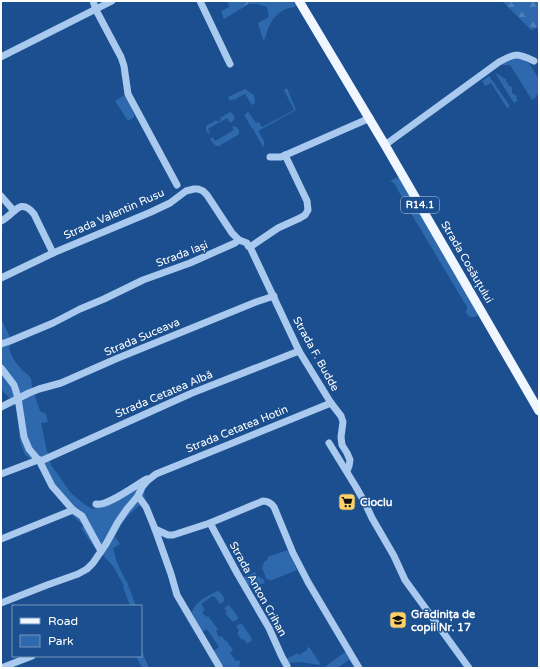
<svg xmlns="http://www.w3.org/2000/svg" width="540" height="669" viewBox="0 0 540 669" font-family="'Varela Round',sans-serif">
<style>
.green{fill:#2e69ad}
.forest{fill:url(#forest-firs)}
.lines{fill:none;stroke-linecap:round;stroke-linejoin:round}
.minor{stroke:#a9c9ee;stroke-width:7}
.major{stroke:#f0f6ff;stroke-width:9}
.labels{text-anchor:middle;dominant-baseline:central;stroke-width:3;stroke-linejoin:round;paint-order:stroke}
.shield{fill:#1b4f8f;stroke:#bbcadd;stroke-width:1}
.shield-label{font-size:10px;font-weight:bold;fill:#fff}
.street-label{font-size:11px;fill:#fff;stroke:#1b4f8f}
.poi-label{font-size:11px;font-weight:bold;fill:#fff;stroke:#1b4f8f;text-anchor:start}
</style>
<defs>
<pattern id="forest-firs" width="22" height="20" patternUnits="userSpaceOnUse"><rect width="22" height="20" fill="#2e69ad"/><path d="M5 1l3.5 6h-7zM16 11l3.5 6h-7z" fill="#4d80b9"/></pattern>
</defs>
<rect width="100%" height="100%" fill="#1b4f8f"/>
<g class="green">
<path d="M227 1H293L296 6C292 8 288 8 284 10 272 16 268 27 265 39L263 40 258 23 269 17 267 7 258 4H248L224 19 221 11 230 7Z"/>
<path d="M514 57 527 61C530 65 538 76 539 80 540 88 539 96 532 100L510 65H499Z"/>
<path d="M495 73 506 79V82L508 83 509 86 512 87V93L517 96 516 98 518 100 514 103Z"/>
<path d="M489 76 510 106 507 108 491 83 485 86 482 81Z"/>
<path d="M287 88 296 110 258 131 264 141V146L263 147 253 129 256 127 252 129 245 116V114L248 112 250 114 256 123 259 122 262 127 294 110 284 90Z"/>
<path d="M245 89 254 95 255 102 254 104 252 105 245 94 237 98 236 96 237 99 235 100 234 99 230 101 228 97Z"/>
<path d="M123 96 126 97 134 114V117L128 121 115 101Z"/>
<path d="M230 112C233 113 235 117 234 120L230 123 227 118 208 129 210 133 208 134 206 129V126L216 120 218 122 221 120 220 118Z"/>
<path d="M234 126C238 127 241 131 238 135L219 146H216L212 142 210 139 212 137 215 141 234 130 232 127Z"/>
<path d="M396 178H399L477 312V316L475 317H470L466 313 467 307 409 210 394 183 390 181Z"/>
<path d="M1 319 10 337 11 344 9 349 14 360 22 370 26 373 31 378 32 387 40 411 46 414 48 422 41 423 47 451 51 465 71 493 84 504 93 509 145 476 149 484C144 491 143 493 146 502 132 509 121 522 115 537L120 544 113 548C116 562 121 572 128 584V585L136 606H130L123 587 124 586 113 566 92 544 81 528 84 526 71 514 38 466 31 459 25 455 20 441 16 405 1 389Z"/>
<path d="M288 550 297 570 270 581 269 579 267 580 262 568 264 562 268 559 267 557Z"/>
<path d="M254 572H255L257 576H259L261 579 263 578 265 583 256 586 253 588 251 585 247 587 242 578Z"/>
<path d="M217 591C221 592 225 597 224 601L220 604 215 597H214L213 596 201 604 205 610 202 612 206 617 208 616 218 629 216 631 219 637 222 636 225 641 226 640 233 650 230 653 236 661 239 660 241 663 239 664 240 666C236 668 235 668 231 668 221 668 218 659 212 652L219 647 207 629 202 632 192 613C194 602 208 596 217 591Z"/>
<path d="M229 605 238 617V619L233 622 225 613 227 612 224 608Z"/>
<path d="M240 624H242L251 637 252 640 247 644 244 639 242 640 237 633 239 631 236 626Z"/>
<path d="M309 647 320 663 319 665 300 662 287 663 286 659 298 653 299 655 307 650V648Z"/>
<path d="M141 649 148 666V668H142L136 656H141Z"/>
<path d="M345 652 349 653 354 667 349 660 337 668 326 667V666Z"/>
</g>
<g class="forest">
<path d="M227 1H259L258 4H248L224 19 221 11 230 7Z"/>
<path d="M502 1H539V27L531 30Z"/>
</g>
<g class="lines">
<g class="minor">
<path d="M93 1 96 10 121 57 124 66 128 94 177 185"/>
<path d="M200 1 230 64"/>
<path d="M1 57 112 1"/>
<path d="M385 145 499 62C515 53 517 53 534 61"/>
<path d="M270 157H281L370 118"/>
<path d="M1 196 14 211"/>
<path d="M1 221C14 215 20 196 34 214L53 253"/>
<path d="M250 247 299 351 331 403 341 416 343 422 341 437 342 445 347 453 350 460 349 466 347 471"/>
<path d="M1 278 53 253 151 212 170 203 186 191 194 189H198L203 191 207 195 232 233 239 240"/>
<path d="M1 344 10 341 53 323 80 309 104 299 143 280 190 263 235 243 239 240 247 243 248 246 250 247 278 228 300 218 305 215 308 210 307 201 285 155"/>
<path d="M1 368 14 385 16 391 18 398 24 437 29 449 40 462 52 486 73 510 82 516 101 551"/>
<path d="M1 407 29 393 39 389 61 383 118 358 256 302 274 296"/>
<path d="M329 443 356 487 365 503 372 518 394 556 405 580 469 668"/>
<path d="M1 474 38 460H43L192 393 299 351"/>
<path d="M138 496 146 507 155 529 171 574 177 595 220 668"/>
<path d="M96 504C107 507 137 484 147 479"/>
<path d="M210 523 237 573 269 628 282 657 287 666"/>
<path d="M155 529 168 535H173L210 523 263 501C268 501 271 503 274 507L293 553 308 582 359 668"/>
<path d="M1 539 73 510"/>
<path d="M1 603 47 585 78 574 87 569 93 563 106 544 118 522 127 509 138 496 142 487 147 481 156 474 331 403"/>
<path d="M1 668 32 656"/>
</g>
<path class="major" d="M299 1 385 145 539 411"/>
</g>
<defs>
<symbol id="supermarket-square" viewBox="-11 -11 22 22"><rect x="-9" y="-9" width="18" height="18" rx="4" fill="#ffd166" stroke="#1b4f8f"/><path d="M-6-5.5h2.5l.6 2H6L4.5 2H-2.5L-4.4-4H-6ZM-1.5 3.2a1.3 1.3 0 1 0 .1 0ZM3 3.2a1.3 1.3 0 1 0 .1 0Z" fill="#111"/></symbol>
<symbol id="school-square" viewBox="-11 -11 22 22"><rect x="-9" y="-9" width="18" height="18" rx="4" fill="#ffd166" stroke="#1b4f8f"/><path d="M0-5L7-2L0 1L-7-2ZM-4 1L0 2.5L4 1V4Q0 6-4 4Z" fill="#111"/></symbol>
</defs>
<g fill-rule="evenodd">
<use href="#supermarket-square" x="337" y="492" width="20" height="20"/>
<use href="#school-square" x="388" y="610" width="20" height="20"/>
</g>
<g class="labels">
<rect class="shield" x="401" y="197" width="38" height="16" rx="3"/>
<g class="shield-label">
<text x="420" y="205">R14.1</text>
</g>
<g class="street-label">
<text transform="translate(114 214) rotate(-24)">Strada Valentin Rusu</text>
<text transform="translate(182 254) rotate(-21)">Strada Iași</text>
<text transform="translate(467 262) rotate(60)">Strada Cosăuțului</text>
<text transform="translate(142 337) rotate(-23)">Strada Suceava</text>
<text transform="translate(316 354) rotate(61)">Strada F. Budde</text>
<text transform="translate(164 394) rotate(-23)">Strada Cetatea Albă</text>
<text transform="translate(237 429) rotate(-22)">Strada Cetatea Hotin</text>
<text transform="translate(258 589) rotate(61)">Strada Anton Crihan</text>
</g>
<g class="poi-label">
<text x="360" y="502">Cioclu</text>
<text x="411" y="614">Grădinița de<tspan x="411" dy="13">copii Nr. 17</tspan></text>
</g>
</g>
<rect width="540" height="669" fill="none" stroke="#ffffff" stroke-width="4"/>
<rect x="12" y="605" width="130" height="52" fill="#1b4f8f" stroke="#7695bc"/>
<rect x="20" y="618" width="20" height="6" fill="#f0f6ff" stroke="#7695bc"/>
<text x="48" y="625" font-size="12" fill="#ffffff">Road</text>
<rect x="20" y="635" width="20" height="12" fill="#2e69ad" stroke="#7695bc"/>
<text x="48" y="645" font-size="12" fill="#ffffff">Park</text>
</svg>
